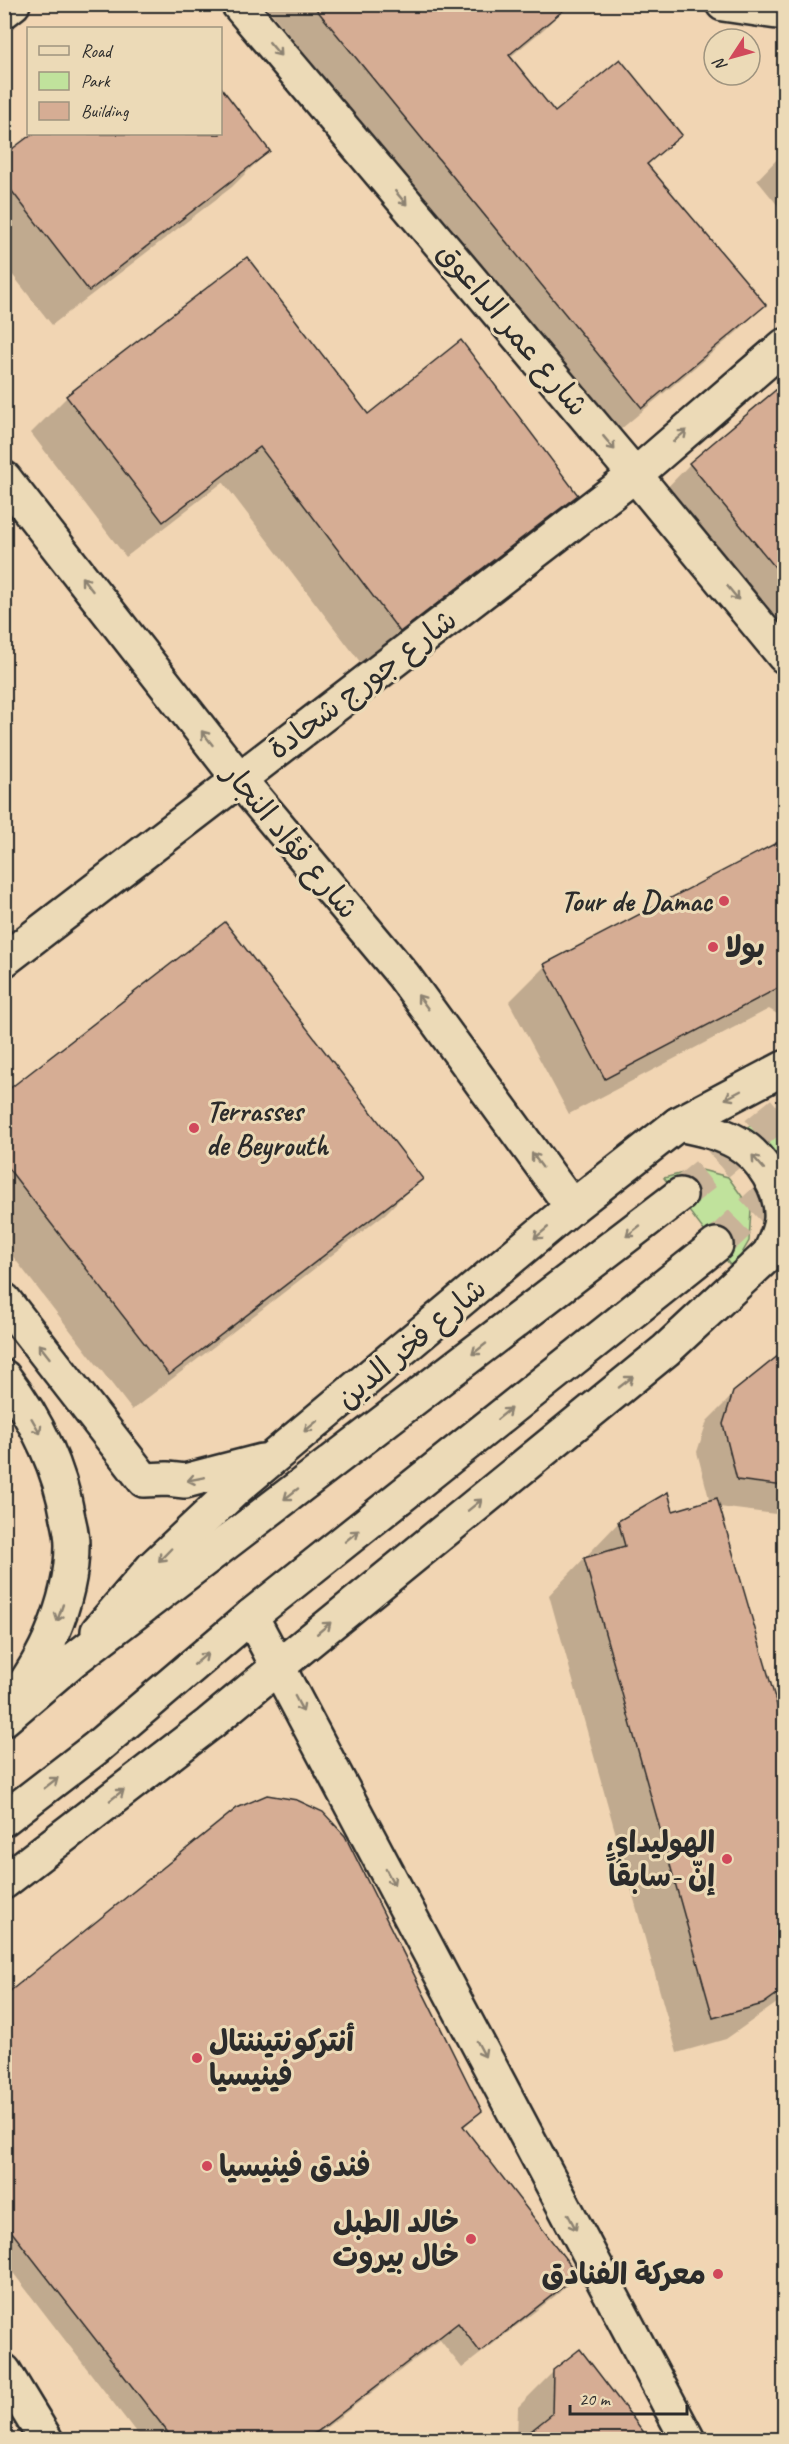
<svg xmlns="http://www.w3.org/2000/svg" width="789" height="2444" viewBox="0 0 789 2444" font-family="Caveat,'Playpen Sans Arabic',sans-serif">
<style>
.green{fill:#c0e29c;stroke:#768664;stroke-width:1.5}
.shadow{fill:#0003}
.building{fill:#d6ad94;stroke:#2b2b2b;stroke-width:1.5}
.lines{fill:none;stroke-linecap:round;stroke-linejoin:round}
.highway-tunnel{stroke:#c9b398;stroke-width:33;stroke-dasharray:33 16;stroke-linecap:butt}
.street-casing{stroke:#2b2b2b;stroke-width:38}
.secondary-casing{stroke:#2b2b2b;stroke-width:38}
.highway-casing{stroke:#2b2b2b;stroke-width:38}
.street{stroke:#ecdab7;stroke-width:33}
.secondary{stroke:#ecdab7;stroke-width:33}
.highway{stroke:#ecdab7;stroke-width:33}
.oneway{stroke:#8c8271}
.poi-dot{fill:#d1495b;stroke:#ecdab7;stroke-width:2}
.labels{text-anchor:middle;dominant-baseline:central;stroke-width:6;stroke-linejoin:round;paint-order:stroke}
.street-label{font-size:30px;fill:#2b2b2b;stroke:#ecdab7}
.poi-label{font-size:30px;font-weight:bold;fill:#2b2b2b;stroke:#ecdab7;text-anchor:end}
</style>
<rect width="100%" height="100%" fill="#f1d5b3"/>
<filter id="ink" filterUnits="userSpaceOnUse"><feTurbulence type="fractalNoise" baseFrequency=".0167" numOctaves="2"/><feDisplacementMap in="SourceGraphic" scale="12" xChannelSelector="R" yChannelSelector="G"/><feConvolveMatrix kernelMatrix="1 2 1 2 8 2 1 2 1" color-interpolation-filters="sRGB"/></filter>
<g filter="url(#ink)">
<g class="green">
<path d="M784 1111V1175L738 1131Z"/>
<path d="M698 1169 728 1177 751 1209 749 1241 733 1269 664 1178Z"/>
</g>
<g class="shadow">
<path d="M264 4H569L544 29 509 58 555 114 680 135 647 166 764 305 737 332 615 434Z"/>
<path d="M35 134H220L268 151 232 187 52 325 4 264V157Z"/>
<path d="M784 152V213L757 180Z"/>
<path d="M246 259 367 416 576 495 540 531 364 667 223 482 126 557 31 433 67 397Z"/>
<path d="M784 385V651L657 498 690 464Z"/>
<path d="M784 840V1018L769 1009 569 1114 509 1002 545 966Z"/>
<path d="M4 1095 421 1178 385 1214 132 1410 4 1245Z"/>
<path d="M784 1353V1515L719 1507 784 1735V1998L726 2039 677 2053 549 1595 619 1522 672 1513 710 1502 697 1452 707 1421 734 1394Z"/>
<path d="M4 1438 11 1451 13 1485 4 1516Z"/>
<path d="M4 1998 481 2111 463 2128 576 2275 559 2293 462 2368 440 2340 310 2440H142L4 2261Z"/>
<path d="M554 2371 629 2439V2440H517L518 2407Z"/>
</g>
<g class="building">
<path d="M312 4H571L509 55 555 112 620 59 682 135 647 164 766 305 642 408Z"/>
<path d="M220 86 270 151 89 291 4 181V155L32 134H220Z"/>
<path d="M247 257 368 414 461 340 578 495 400 632 260 447 163 522 66 396Z"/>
<path d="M784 383V578L689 463Z"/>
<path d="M784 839V985L605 1079 544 964Z"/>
<path d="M225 922 423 1179 169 1375 4 1163V1093Z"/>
<path d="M784 1351V1486L737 1480 723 1424 733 1392Z"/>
<path d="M668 1492 673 1511 717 1498 784 1729V1989L763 2004 713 2018 584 1558 625 1546 618 1521Z"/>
<path d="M267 1795 297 1800 323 1812 345 1836 482 2111 463 2126 578 2275 480 2352 458 2323 317 2432 302 2439H173L4 2222V1996L237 1808Z"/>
<path d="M580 2349 649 2439H521L552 2414 553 2370Z"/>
</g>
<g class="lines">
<g class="highway-tunnel">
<path d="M680 1195 784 1110"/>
<path d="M716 1245 784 1181"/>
</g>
<defs>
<g id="street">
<path d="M4 11 13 4"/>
<path d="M4 478 239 779 403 975 572 1207"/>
<path d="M4 960 635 475 784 346"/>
<path d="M251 1616 688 2440"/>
</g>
<g id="secondary">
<path d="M238 4 635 475 784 656"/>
<path d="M723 4 784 13"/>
<path d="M678 1124C698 1128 718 1132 736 1142 761 1156 783 1190 781 1219 780 1232 774 1243 769 1255"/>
<path d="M4 1300 144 1480 167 1479 185 1481 262 1461"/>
<path d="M4 1377C36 1419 59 1465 68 1518 70 1526 72 1536 72 1545 72 1575 64 1606 52 1634 41 1662 22 1687 6 1713"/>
<path d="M98 1631 153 1567 239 1486 572 1207 678 1124 784 1068"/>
<path d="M279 1666 666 1350 784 1240"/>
</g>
<g id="highway">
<path d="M4 1719 72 1661 680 1195"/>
<path d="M4 1819 96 1748 251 1616 716 1245"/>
<path d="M4 1882 209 1724 279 1666"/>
<path d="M4 2371 46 2440"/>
</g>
</defs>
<use href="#street" class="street-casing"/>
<use href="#secondary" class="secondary-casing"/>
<use href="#highway" class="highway-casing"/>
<use href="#street" class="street"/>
<use href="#secondary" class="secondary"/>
<use href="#highway" class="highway"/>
</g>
<defs><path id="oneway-shaft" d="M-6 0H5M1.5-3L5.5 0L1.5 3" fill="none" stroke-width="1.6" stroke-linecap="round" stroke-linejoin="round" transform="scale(1.5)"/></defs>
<g class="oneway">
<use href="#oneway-shaft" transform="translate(275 49) rotate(50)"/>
<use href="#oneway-shaft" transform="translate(401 198) rotate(50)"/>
<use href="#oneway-shaft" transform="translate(680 436) rotate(-41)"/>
<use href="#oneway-shaft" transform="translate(609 443) rotate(50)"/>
<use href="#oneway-shaft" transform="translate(87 584) rotate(-128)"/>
<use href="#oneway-shaft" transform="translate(733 593) rotate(51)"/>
<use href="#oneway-shaft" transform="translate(207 738) rotate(-128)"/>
<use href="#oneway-shaft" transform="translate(423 1002) rotate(-126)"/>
<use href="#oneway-shaft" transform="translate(733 1095) rotate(152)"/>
<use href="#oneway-shaft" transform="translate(537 1160) rotate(-126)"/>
<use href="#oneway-shaft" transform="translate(758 1162) rotate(-131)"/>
<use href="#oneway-shaft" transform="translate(633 1231) rotate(142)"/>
<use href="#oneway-shaft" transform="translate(541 1233) rotate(140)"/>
<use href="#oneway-shaft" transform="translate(479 1349) rotate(142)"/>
<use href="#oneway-shaft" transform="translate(44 1351) rotate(-128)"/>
<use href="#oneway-shaft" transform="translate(626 1382) rotate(-38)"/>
<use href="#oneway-shaft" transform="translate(504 1414) rotate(-39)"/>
<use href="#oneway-shaft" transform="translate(36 1426) rotate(60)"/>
<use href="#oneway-shaft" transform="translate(311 1426) rotate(141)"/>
<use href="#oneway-shaft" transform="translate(196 1479) rotate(169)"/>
<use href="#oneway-shaft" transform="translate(291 1494) rotate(142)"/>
<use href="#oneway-shaft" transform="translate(475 1505) rotate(-39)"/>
<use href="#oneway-shaft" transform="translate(352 1536) rotate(-39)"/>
<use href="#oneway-shaft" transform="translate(165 1555) rotate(134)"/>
<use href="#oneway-shaft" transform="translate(60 1613) rotate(109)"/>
<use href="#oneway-shaft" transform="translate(324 1628) rotate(-40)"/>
<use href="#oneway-shaft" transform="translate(201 1659) rotate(-40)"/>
<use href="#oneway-shaft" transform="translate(299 1704) rotate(62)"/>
<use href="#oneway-shaft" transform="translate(51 1783) rotate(-38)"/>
<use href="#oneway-shaft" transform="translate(117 1795) rotate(-38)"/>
<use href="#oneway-shaft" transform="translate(390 1877) rotate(62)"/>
<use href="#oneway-shaft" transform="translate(481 2049) rotate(62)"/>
<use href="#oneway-shaft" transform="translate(572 2222) rotate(62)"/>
</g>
</g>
<g class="poi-dot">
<circle cx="724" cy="901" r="6"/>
<circle cx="713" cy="947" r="6"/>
<circle cx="194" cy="1128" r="6"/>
<circle cx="727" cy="1859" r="6"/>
<circle cx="197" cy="2058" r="6"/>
<circle cx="207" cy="2166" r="6"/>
<circle cx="471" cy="2239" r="6"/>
<circle cx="718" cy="2274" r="6"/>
</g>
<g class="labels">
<g class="street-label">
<text transform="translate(513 329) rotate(50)">شارع عمر الداعوق</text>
<text transform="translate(362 684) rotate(-37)">شارع جورج شحادة</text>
<text transform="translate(291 841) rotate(50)">شارع فؤاد النجار</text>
<text transform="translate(411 1343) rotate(-40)">شارع فخر الدين</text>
</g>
<g class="poi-label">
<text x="712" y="901">Tour de Damac</text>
<text x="725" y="947" text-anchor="start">بولا</text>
<text x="206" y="1111" text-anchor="start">Terrasses<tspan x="206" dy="34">de Beyrouth</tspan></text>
<text x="715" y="1842">الهوليداي<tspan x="715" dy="34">إنّ -سابقاً</tspan></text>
<text x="209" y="2041" text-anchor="start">أنتركونتيننتال<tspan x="209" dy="34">فينيسيا</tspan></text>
<text x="219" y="2166" text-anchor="start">فندق فينيسيا</text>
<text x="459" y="2222">خالد الطبل<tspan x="459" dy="34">خال بيروت</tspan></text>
<text x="706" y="2274">معركة الفنادق</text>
</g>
</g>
<rect width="789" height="2444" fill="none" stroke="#ecdab7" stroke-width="24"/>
<rect x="12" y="12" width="765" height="2420" fill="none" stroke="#2b2b2b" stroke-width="2" filter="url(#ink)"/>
<rect x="27" y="27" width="195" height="108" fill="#ecdab7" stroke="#9f947f" stroke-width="1.5"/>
<rect x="39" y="46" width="30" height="9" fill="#ecdab7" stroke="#9f947f" stroke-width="1.5"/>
<text x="81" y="57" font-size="18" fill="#2b2b2b">Road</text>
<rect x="39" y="72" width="30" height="18" fill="#c0e29c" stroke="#9f947f" stroke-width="1.5"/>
<text x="81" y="87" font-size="18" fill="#2b2b2b">Park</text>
<rect x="39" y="102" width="30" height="18" fill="#d6ad94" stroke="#9f947f" stroke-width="1.5"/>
<text x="81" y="117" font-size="18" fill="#2b2b2b">Building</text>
<g transform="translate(732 57) rotate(234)"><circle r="28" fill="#ecdab7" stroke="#9f947f" stroke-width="1.5"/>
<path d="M0-4.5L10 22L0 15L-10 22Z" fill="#d1495b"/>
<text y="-9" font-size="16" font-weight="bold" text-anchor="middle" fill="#2b2b2b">N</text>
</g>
<path d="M570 2405v9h117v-9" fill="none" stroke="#2b2b2b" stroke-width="3"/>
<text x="579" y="2405" font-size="18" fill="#2b2b2b" stroke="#ecdab7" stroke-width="4.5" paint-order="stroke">20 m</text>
</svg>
